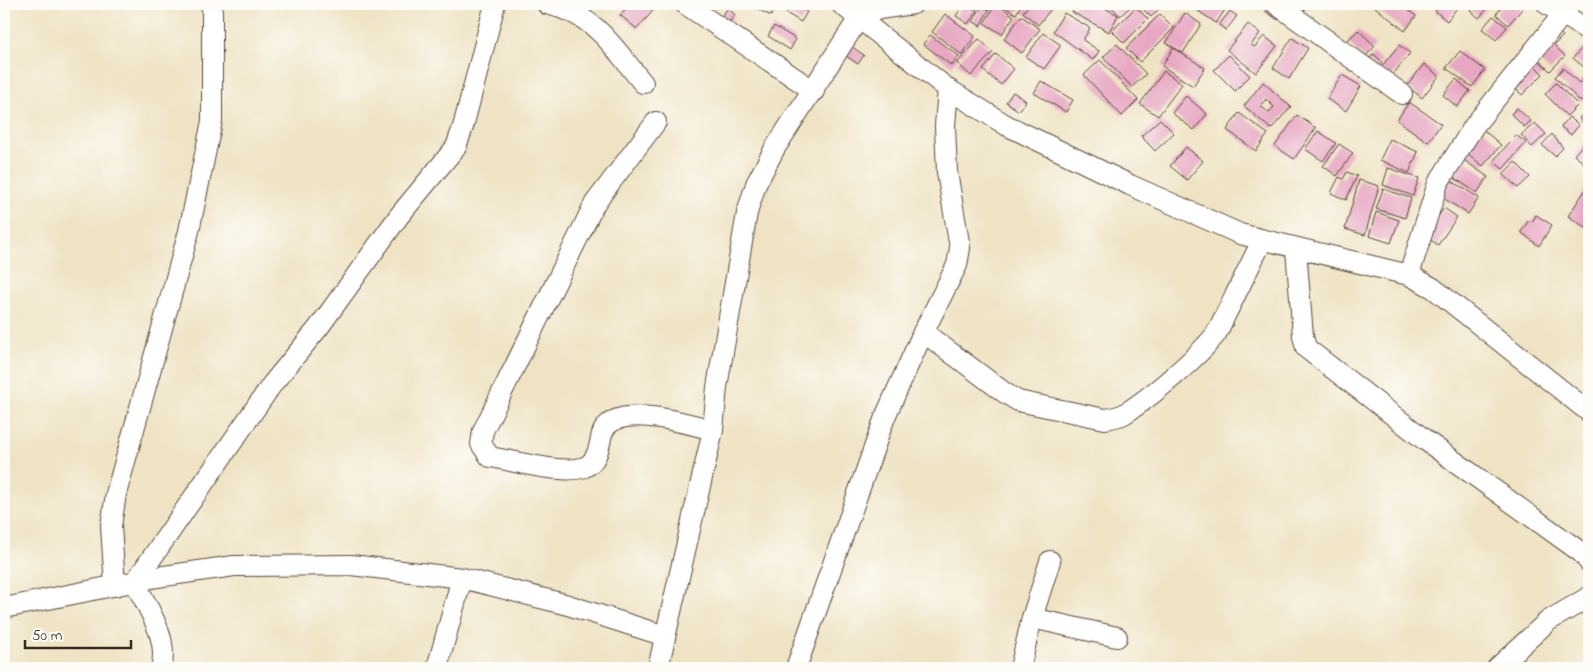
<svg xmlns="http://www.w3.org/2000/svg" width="1593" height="672" viewBox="0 0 1593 672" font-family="'Indie Flower',sans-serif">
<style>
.building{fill:#e7a7c2;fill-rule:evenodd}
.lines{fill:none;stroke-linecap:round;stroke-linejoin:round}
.minor-casing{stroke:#564637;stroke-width:22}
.minor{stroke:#fff;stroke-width:20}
</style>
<rect width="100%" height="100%" fill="#fdfcf7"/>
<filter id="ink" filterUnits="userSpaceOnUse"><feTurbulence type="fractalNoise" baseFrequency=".02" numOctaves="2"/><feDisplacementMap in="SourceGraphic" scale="10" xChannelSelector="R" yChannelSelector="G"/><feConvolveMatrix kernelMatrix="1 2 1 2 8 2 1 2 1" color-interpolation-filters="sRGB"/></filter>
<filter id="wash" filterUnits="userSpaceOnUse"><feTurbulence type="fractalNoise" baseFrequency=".0096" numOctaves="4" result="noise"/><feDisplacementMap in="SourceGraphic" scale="20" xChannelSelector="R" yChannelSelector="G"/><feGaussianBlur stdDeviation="1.12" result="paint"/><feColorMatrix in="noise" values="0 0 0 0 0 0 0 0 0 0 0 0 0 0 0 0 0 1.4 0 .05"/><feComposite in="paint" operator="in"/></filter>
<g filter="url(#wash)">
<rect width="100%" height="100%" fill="#efe3c4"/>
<g id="blocks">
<g class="building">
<path d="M630 4H659L637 29 620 15Z"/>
<path d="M748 4H777L771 16Z"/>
<path d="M792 4 807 12 801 22 786 13Z"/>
<path d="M964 4 977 10 968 24 956 16Z"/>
<path d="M996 4 1014 16 1002 34 984 23Z"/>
<path d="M1006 4H1022L1016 14 1004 7Z"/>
<path d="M1030 4H1055L1038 25 1023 12Z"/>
<path d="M1076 4H1097L1118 15 1109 32 1072 12Z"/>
<path d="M1109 4H1134L1120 16Z"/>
<path d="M1138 4H1164L1151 17Z"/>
<path d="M1188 4H1229L1216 23Z"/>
<path d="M1286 4H1310L1299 16Z"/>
<path d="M1378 4H1400L1416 16 1405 31 1375 7Z"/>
<path d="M1441 4H1452L1457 8 1447 21 1435 11Z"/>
<path d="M1476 4H1491L1479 18 1471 11Z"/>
<path d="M1505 4H1521L1524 7 1508 25 1496 14Z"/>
<path d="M982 6 989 10 980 26 973 21Z"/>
<path d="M1268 6 1281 15 1278 20 1265 11Z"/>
<path d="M1136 7 1148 19 1124 43 1112 31Z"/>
<path d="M728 8 735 15 726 26 718 20Z"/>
<path d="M1230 11 1237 16 1226 30 1219 25Z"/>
<path d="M1064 13 1090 28 1083 40 1099 51 1093 60 1053 31Z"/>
<path d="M1185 13 1201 24 1183 53 1166 43Z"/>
<path d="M945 14 975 36 962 55 932 32Z"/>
<path d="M1160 14 1174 28 1140 62 1126 48Z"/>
<path d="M1021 16 1040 29 1022 53 1004 39Z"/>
<path d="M1493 16 1507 27 1496 40 1482 29Z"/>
<path d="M1248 24 1260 33 1251 45 1255 47 1264 36 1277 46 1256 73 1227 50Z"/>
<path d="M1552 25 1563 36 1554 45 1565 56 1550 71 1528 50Z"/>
<path d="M774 26 796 39 790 50 768 36Z"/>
<path d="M1358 30 1375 46 1364 58 1347 41Z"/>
<path d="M1043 33 1061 45 1044 69 1026 57Z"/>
<path d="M930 35 959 56 952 66 923 44Z"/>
<path d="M1292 38 1308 48 1289 79 1273 68Z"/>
<path d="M979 39 993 52 971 76 957 63Z"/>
<path d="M1117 44 1146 74 1132 87 1103 57Z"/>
<path d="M849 45 864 55 858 64 843 54Z"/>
<path d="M1399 45 1410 53 1391 77 1380 68Z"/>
<path d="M1173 48 1205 68 1193 86 1162 66Z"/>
<path d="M1582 48 1589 54V63L1585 68 1573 58Z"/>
<path d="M1460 51 1485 70 1472 87 1446 68Z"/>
<path d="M996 54 1014 69 1001 85 983 70Z"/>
<path d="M1374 54 1382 62 1375 68 1367 61Z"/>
<path d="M1229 55 1250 76 1235 91 1214 70Z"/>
<path d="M1100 60 1138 100 1122 116 1084 75Z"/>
<path d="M1530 61 1543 74 1522 95 1509 82Z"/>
<path d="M1424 64 1439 76 1422 98 1407 86Z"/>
<path d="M1563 68 1579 83 1588 74 1585 72 1589 68V93L1581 102 1555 77Z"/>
<path d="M1164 71 1182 84 1158 116 1140 104Z"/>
<path d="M1342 75 1361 86 1346 111 1327 99Z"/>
<path d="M1456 79 1470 91 1457 107 1443 95Z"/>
<path d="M1041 81 1073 100 1066 112 1034 93Z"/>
<path d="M1263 82 1291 107 1271 129 1244 106ZM1266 99 1274 107 1269 113 1261 106Z"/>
<path d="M1556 83 1578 105 1567 116 1545 94Z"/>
<path d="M1013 92 1026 101 1019 111 1006 102Z"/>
<path d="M1186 96 1207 114 1194 130 1172 113Z"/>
<path d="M1409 102 1441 124 1428 142 1397 120Z"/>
<path d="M1589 105V127L1579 119Z"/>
<path d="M1517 108 1531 121 1524 127 1511 114Z"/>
<path d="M1239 113 1268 134 1256 151 1227 130Z"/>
<path d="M1297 115 1316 128 1294 159 1275 146Z"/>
<path d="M1569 117 1579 125 1571 135 1561 127Z"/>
<path d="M1160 119 1174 133 1155 151 1141 136Z"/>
<path d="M1535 123 1546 134 1532 147 1521 135Z"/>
<path d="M1480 127 1501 145 1483 166 1461 148Z"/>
<path d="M1318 131 1336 143 1323 161 1305 149Z"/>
<path d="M1552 134 1563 148 1555 156 1542 145Z"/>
<path d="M1516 135 1526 143 1503 169 1493 161Z"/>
<path d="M1589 137V167L1574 155Z"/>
<path d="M1390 139 1418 152 1409 173 1380 160Z"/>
<path d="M1339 144 1353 153 1337 176 1323 166Z"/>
<path d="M1186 147 1203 161 1187 180 1170 166Z"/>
<path d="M1461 158 1488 177 1477 193 1450 175Z"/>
<path d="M1515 162 1530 177 1518 188 1503 174Z"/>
<path d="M1388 168 1419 178 1413 196 1383 185Z"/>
<path d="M1347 172 1357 176 1346 200 1331 193 1339 177 1343 179Z"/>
<path d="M1447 178 1479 198 1468 214 1437 194Z"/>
<path d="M1359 180 1379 186 1365 235 1345 229Z"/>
<path d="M1383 189 1411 198 1405 218 1376 209Z"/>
<path d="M1586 189 1589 192V224L1586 228 1568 216Z"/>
<path d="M1444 208 1457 217 1438 245 1425 236Z"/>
<path d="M1376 212 1399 220 1391 243 1369 236Z"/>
<path d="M1536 215 1552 225 1539 246 1521 232 1529 220 1532 222Z"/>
</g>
</g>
</g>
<g filter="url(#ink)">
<use href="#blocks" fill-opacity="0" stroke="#564637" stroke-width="1"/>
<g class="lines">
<defs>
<g id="minor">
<path d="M547 4C596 15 613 47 643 83"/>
<path d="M685 4 814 91"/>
<path d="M841 4 948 89 1006 125 1130 185 1240 234 1409 275 1433 288 1589 412"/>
<path d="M1276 4 1402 94"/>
<path d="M1547 4 1589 31"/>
<path d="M656 122 595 203 483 431 481 444 490 457C515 461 563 475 585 467 598 461 599 446 602 434 613 400 689 424 713 430"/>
<path d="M1296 249 1303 336 1306 348 1425 440 1582 553 1589 562"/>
<path d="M1409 275 1438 183 1474 126 1563 14"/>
<path d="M923 332 1005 393 1018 401 1105 419C1111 418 1118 417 1124 414 1150 398 1197 358 1216 334L1262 241"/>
<path d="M115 586 111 526 116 494 189 231 212 121V4"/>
<path d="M4 608 157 577 234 566 351 565 462 578 568 605 665 636"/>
<path d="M1032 618 1117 637"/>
<path d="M161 668C170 639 147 608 135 582L273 383 319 327 399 216 456 147 463 127 495 4"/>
<path d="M437 668 462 578"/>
<path d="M658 668 713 430 717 387 747 213 756 184 775 148 859 18 879 9 913 4"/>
<path d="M796 668 885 417 921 337 957 265 960 248 947 172 945 126 948 89"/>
<path d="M1020 668 1032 618 1050 561"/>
<path d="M1497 668 1548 621 1589 597"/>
</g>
</defs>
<use href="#minor" class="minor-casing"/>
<use href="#minor" class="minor"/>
</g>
</g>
<rect width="1593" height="672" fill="none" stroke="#fdfcf7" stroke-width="20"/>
<path d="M25 640v8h106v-8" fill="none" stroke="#3b2a1e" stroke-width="2.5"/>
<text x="32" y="640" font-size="15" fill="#3b2a1e" stroke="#fdfcf7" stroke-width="4" paint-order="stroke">50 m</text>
</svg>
